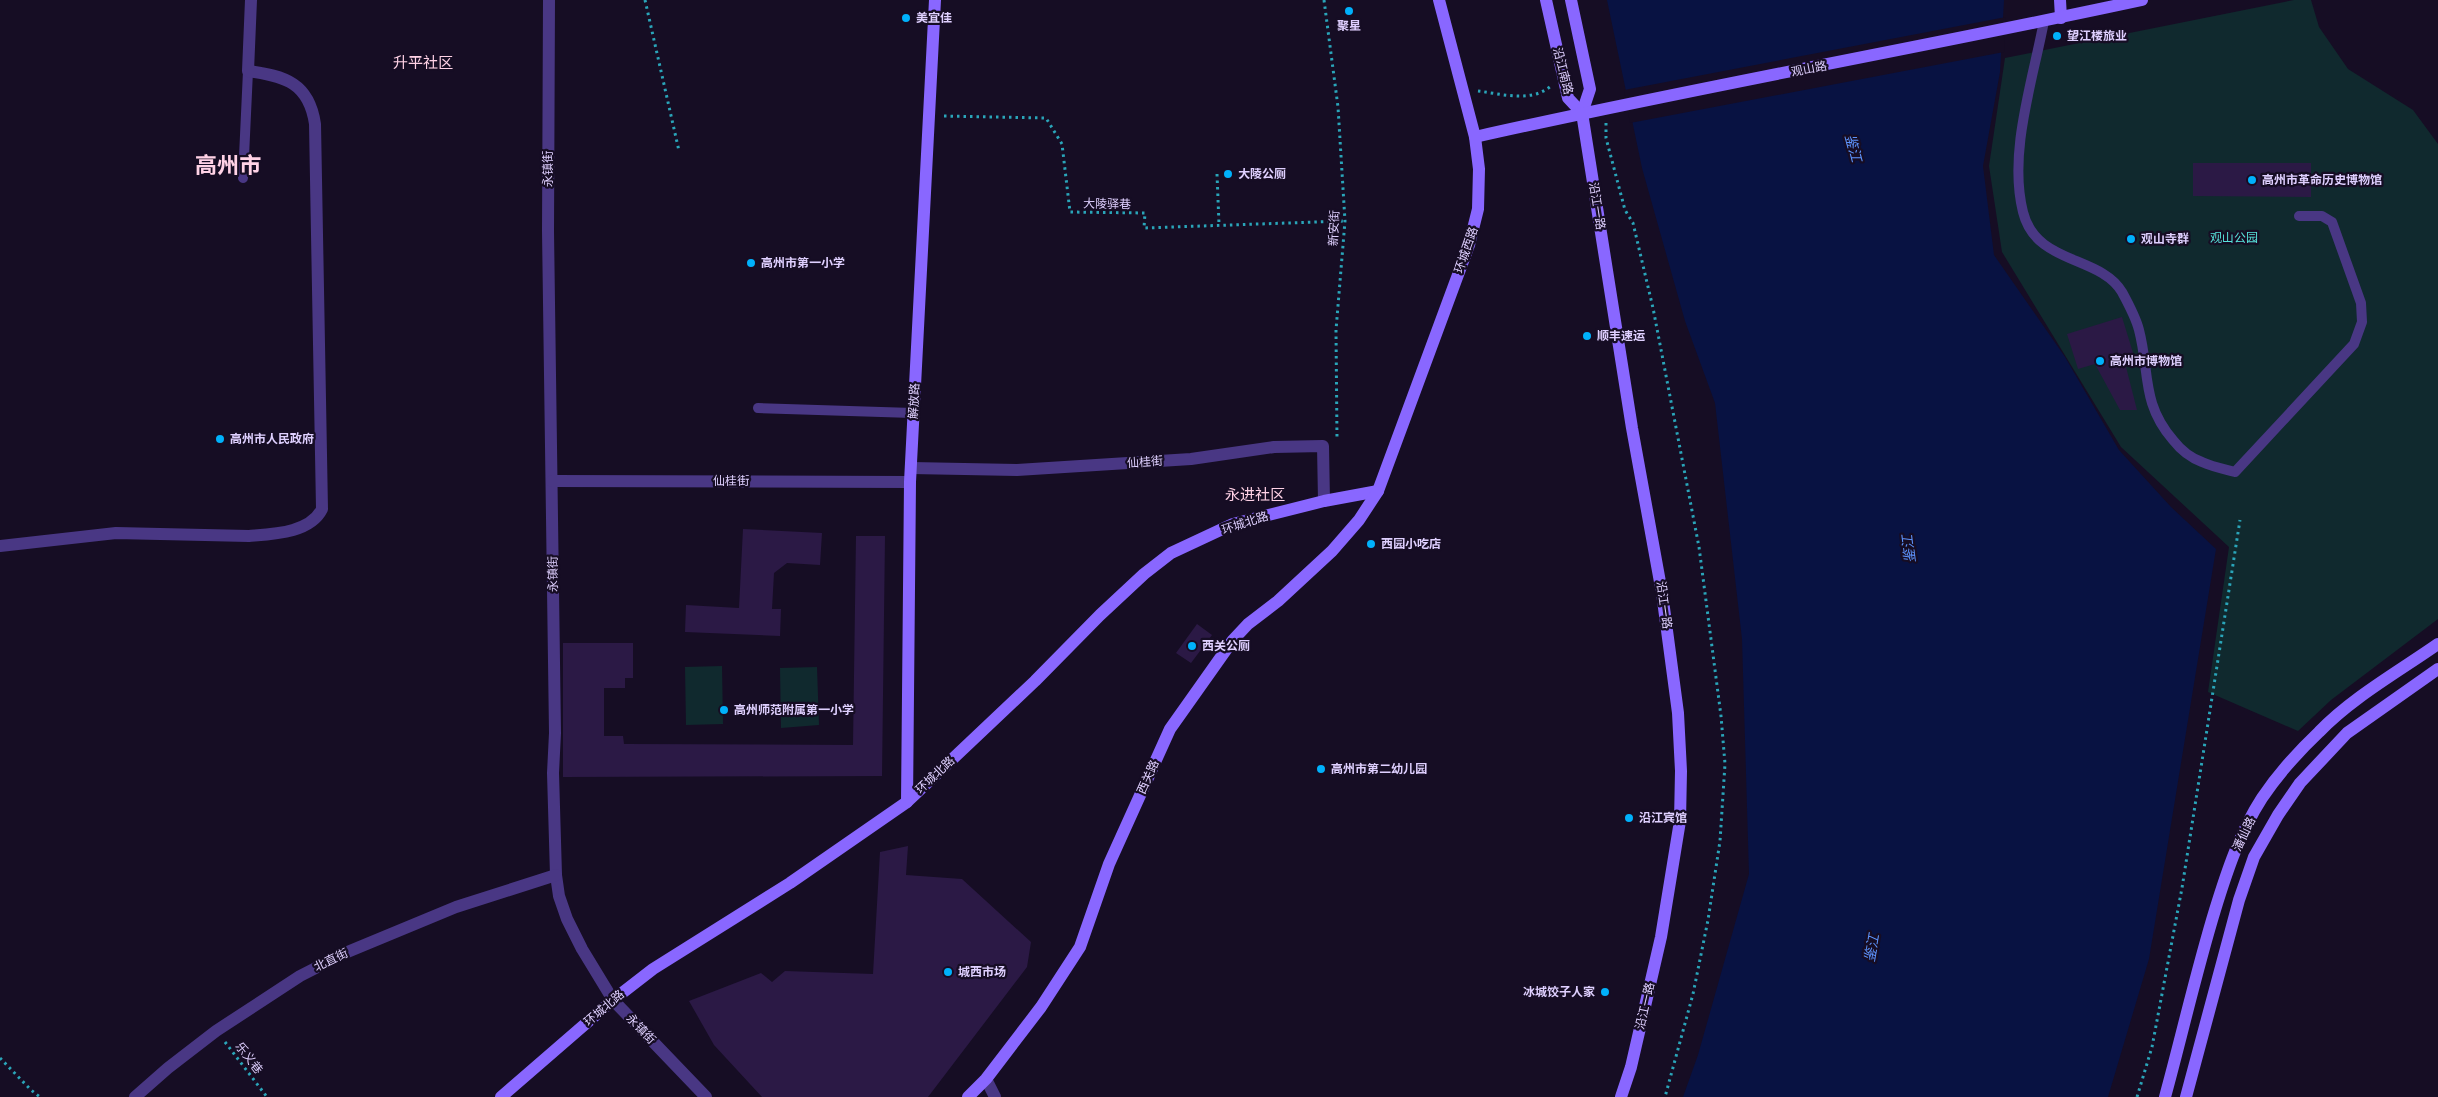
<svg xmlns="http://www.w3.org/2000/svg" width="2438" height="1097" viewBox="0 0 2438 1097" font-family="'Varela Round','Noto Sans SC',sans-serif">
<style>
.green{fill:#10292e}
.water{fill:#081242}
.pier{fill:#160d24}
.building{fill:#2b1945}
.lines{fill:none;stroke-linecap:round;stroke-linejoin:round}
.path{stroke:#2aa5b9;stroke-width:3;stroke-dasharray:2.5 4;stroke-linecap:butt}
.lane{stroke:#493784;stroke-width:10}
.street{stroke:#493784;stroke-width:12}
.secondary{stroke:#8967ff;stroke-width:12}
.poi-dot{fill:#00b1fb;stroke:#160d24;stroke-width:2}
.labels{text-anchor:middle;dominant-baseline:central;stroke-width:4.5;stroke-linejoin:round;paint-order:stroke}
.poi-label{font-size:12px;font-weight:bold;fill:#dfd0ff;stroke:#160d24;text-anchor:start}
.street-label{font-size:12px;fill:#dfd0ff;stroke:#160d24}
.park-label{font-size:12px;fill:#58e3dc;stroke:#160d24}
.water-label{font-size:14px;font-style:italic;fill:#5e95ff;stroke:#160d24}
.quarter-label{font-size:15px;fill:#ffd2e6;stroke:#160d24}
.town-label{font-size:22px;font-weight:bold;fill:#ffd2e6;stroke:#160d24}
</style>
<rect width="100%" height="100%" fill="#160d24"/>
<g class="green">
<path d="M2294 0H2311L2319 27 2348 69 2413 110 2438 144V619L2331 700 2298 731 2208 692 2229 547 2121 447 2002 252 1989 166 2005 58Z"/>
<path d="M722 666 723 724 686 725 685 667Z"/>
<path d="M817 667 819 725 781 728 780 668Z"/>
</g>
<path class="water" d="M1607 0H2004L2000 72 1983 166 1994 255 2065 357 2119 450 2171 507 2216 549 2149 959 2108 1097H1683L1698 1055 1749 874 1742 639 1715 403 1685 321 1642 168Z"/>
<path class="pier" d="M2006 17 2004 52 1630 123 1624 90Z"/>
<g class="building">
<path d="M2193 163H2311V197L2193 196Z"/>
<path d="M2122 317 2134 356 2124 359 2137 410H2120L2095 364 2078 369 2067 334Z"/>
<path d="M743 529 822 533 820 565 787 563 774 573 772 609H781L780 636 685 632 686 605 739 608Z"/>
<path d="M856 536H885L882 776 563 777V643H633V678H625V688H604V736H623L624 744 853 745Z"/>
<path d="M1197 624 1212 635 1191 663 1176 653Z"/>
<path d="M908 846 906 875 962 879 1031 942 1027 967 928 1097H762L714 1045 689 1001 761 973 772 982 785 971 873 974 880 852Z"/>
</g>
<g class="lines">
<g class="path">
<path d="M645 0 679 151"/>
<path d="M1324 0 1338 107 1345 221 1336 330 1337 439"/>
<path d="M1478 91C1502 94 1531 103 1551 86"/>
<path d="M944 116 1046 118 1062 144 1070 212 1145 213 1144 228 1345 221"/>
<path d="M1606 123V138L1625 210 1633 223 1653 308 1699 547 1721 716 1725 764 1720 841 1708 920 1693 994 1665 1097"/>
<path d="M1217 174 1219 224"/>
<path d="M225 1042 267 1097"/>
<path d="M0 1058 31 1090 40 1097"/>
<path d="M2137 1097 2152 1047 2182 888 2240 520"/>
</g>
<g class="lane">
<path d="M2044 21C2033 80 2008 153 2023 212 2036 265 2100 255 2122 292 2128 303 2136 318 2139 330 2150 372 2141 403 2173 440 2180 449 2191 458 2202 462 2213 467 2224 469 2235 472L2354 344 2362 322 2361 303 2332 222 2322 216H2299"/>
<path d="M243 178 248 71"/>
<path d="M758 408 913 413"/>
</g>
<g class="street">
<path d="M549 0 548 231 555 733 553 773 556 875 559 896 567 919 582 949 613 1000 706 1097"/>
<path d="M911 468 1017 470 1191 459 1274 447 1323 446 1324 501"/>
<path d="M552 481 910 482"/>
<path d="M0 546 116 533 249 536C273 534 310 533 322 509L315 124C309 83 285 76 248 71L251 0"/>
<path d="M986 1079 995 1097"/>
<path d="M135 1097 168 1068 216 1031 300 976 345 953 456 907 556 875"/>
</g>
<g class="secondary">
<path d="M1546 0 1568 98 1582 113"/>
<path d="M1571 0 1590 89 1582 113 1632 428 1662 593 1678 713 1681 771 1680 821 1661 937 1631 1067 1621 1097"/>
<path d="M2060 0 2061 18"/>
<path d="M1475 137C1696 87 1920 48 2142 0"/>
<path d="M907 802 910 482 935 0"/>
<path d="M501 1097 613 1000 653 969 790 883 907 802 1035 681 1100 615 1144 574 1171 553 1233 524 1324 501 1378 491"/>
<path d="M968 1097 986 1079 1041 1007 1080 947 1109 864 1170 729 1233 640 1248 624 1278 601 1332 551 1359 520 1378 491 1469 245 1478 209 1479 169 1475 137 1439 0"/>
<path d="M2165 1097C2182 1035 2196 972 2215 910 2227 871 2240 832 2262 798 2278 774 2298 752 2319 732 2353 697 2398 672 2438 644"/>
<path d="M2186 1097 2239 900 2254 857 2278 815 2300 783 2347 733 2438 669"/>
</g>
</g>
<g class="poi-dot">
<circle cx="1349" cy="11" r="5"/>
<circle cx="906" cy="18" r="5"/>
<circle cx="2057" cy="36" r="5"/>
<circle cx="1228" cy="174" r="5"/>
<circle cx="2252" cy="180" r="5"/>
<circle cx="2131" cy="239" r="5"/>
<circle cx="751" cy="263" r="5"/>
<circle cx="1587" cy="336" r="5"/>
<circle cx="2100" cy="361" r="5"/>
<circle cx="220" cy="439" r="5"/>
<circle cx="1371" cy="544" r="5"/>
<circle cx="1192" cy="646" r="5"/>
<circle cx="724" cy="710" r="5"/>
<circle cx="1321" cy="769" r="5"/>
<circle cx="1629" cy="818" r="5"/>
<circle cx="948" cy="972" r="5"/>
<circle cx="1605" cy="992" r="5"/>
</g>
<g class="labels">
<g class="poi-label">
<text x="916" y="18">美宜佳</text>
<text x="1349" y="26" text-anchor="middle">聚星</text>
<text x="2067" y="36">望江楼旅业</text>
<text x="1238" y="174">大陵公厕</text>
<text x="2262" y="180">高州市革命历史博物馆</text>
<text x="2141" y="239">观山寺群</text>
<text x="761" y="263">高州市第一小学</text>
<text x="1597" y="336">顺丰速运</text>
<text x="2110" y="361">高州市博物馆</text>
<text x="230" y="439">高州市人民政府</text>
<text x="1381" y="544">西园小吃店</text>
<text x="1202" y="646">西关公厕</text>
<text x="734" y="710">高州师范附属第一小学</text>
<text x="1331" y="769">高州市第二幼儿园</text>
<text x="1639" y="818">沿江宾馆</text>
<text x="958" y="972">城西市场</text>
<text x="1595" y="992" text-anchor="end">冰城饺子人家</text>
</g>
<g class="street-label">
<text transform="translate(1809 69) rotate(-11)">观山路</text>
<text transform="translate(1563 71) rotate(76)">沿江南路</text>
<text transform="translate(548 169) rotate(-90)">永镇街</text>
<text transform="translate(1107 204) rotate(1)">大陵驿巷</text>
<text transform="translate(1597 206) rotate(81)">沿江一路</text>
<text transform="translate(1334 228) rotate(-88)">新安街</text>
<text transform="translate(1466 250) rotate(-71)">环城西路</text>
<text transform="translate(914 401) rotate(-87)">解放路</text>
<text transform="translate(1145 462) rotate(-4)">仙桂街</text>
<text x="731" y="481">仙桂街</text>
<text transform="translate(1245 523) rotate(-18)">环城北路</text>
<text transform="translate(553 574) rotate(-91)">永镇街</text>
<text transform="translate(1664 605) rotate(82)">沿江一路</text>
<text transform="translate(935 775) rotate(-43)">环城北路</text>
<text transform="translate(1148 777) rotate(-66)">西关路</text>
<text transform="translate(2244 834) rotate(-64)">潘仙路</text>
<text transform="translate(331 960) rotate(-26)">北直街</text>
<text transform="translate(1645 1006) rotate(-77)">沿江一路</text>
<text transform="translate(604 1008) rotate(-40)">环城北路</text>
<text transform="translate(641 1029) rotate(46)">永镇街</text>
<text transform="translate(249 1058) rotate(52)">乐义巷</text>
</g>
<g class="park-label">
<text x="2234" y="238">观山公园</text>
</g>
<g class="water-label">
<text transform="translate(1853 148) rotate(75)">鉴江</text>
<text transform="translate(1909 549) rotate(-97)">鉴江</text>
<text transform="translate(1872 948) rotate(-80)">鉴江</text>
</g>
<g class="quarter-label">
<text x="423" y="63">升平社区</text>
<text x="1255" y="495">永进社区</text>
</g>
<g class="town-label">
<text x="228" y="166">高州市</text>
</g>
</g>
</svg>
